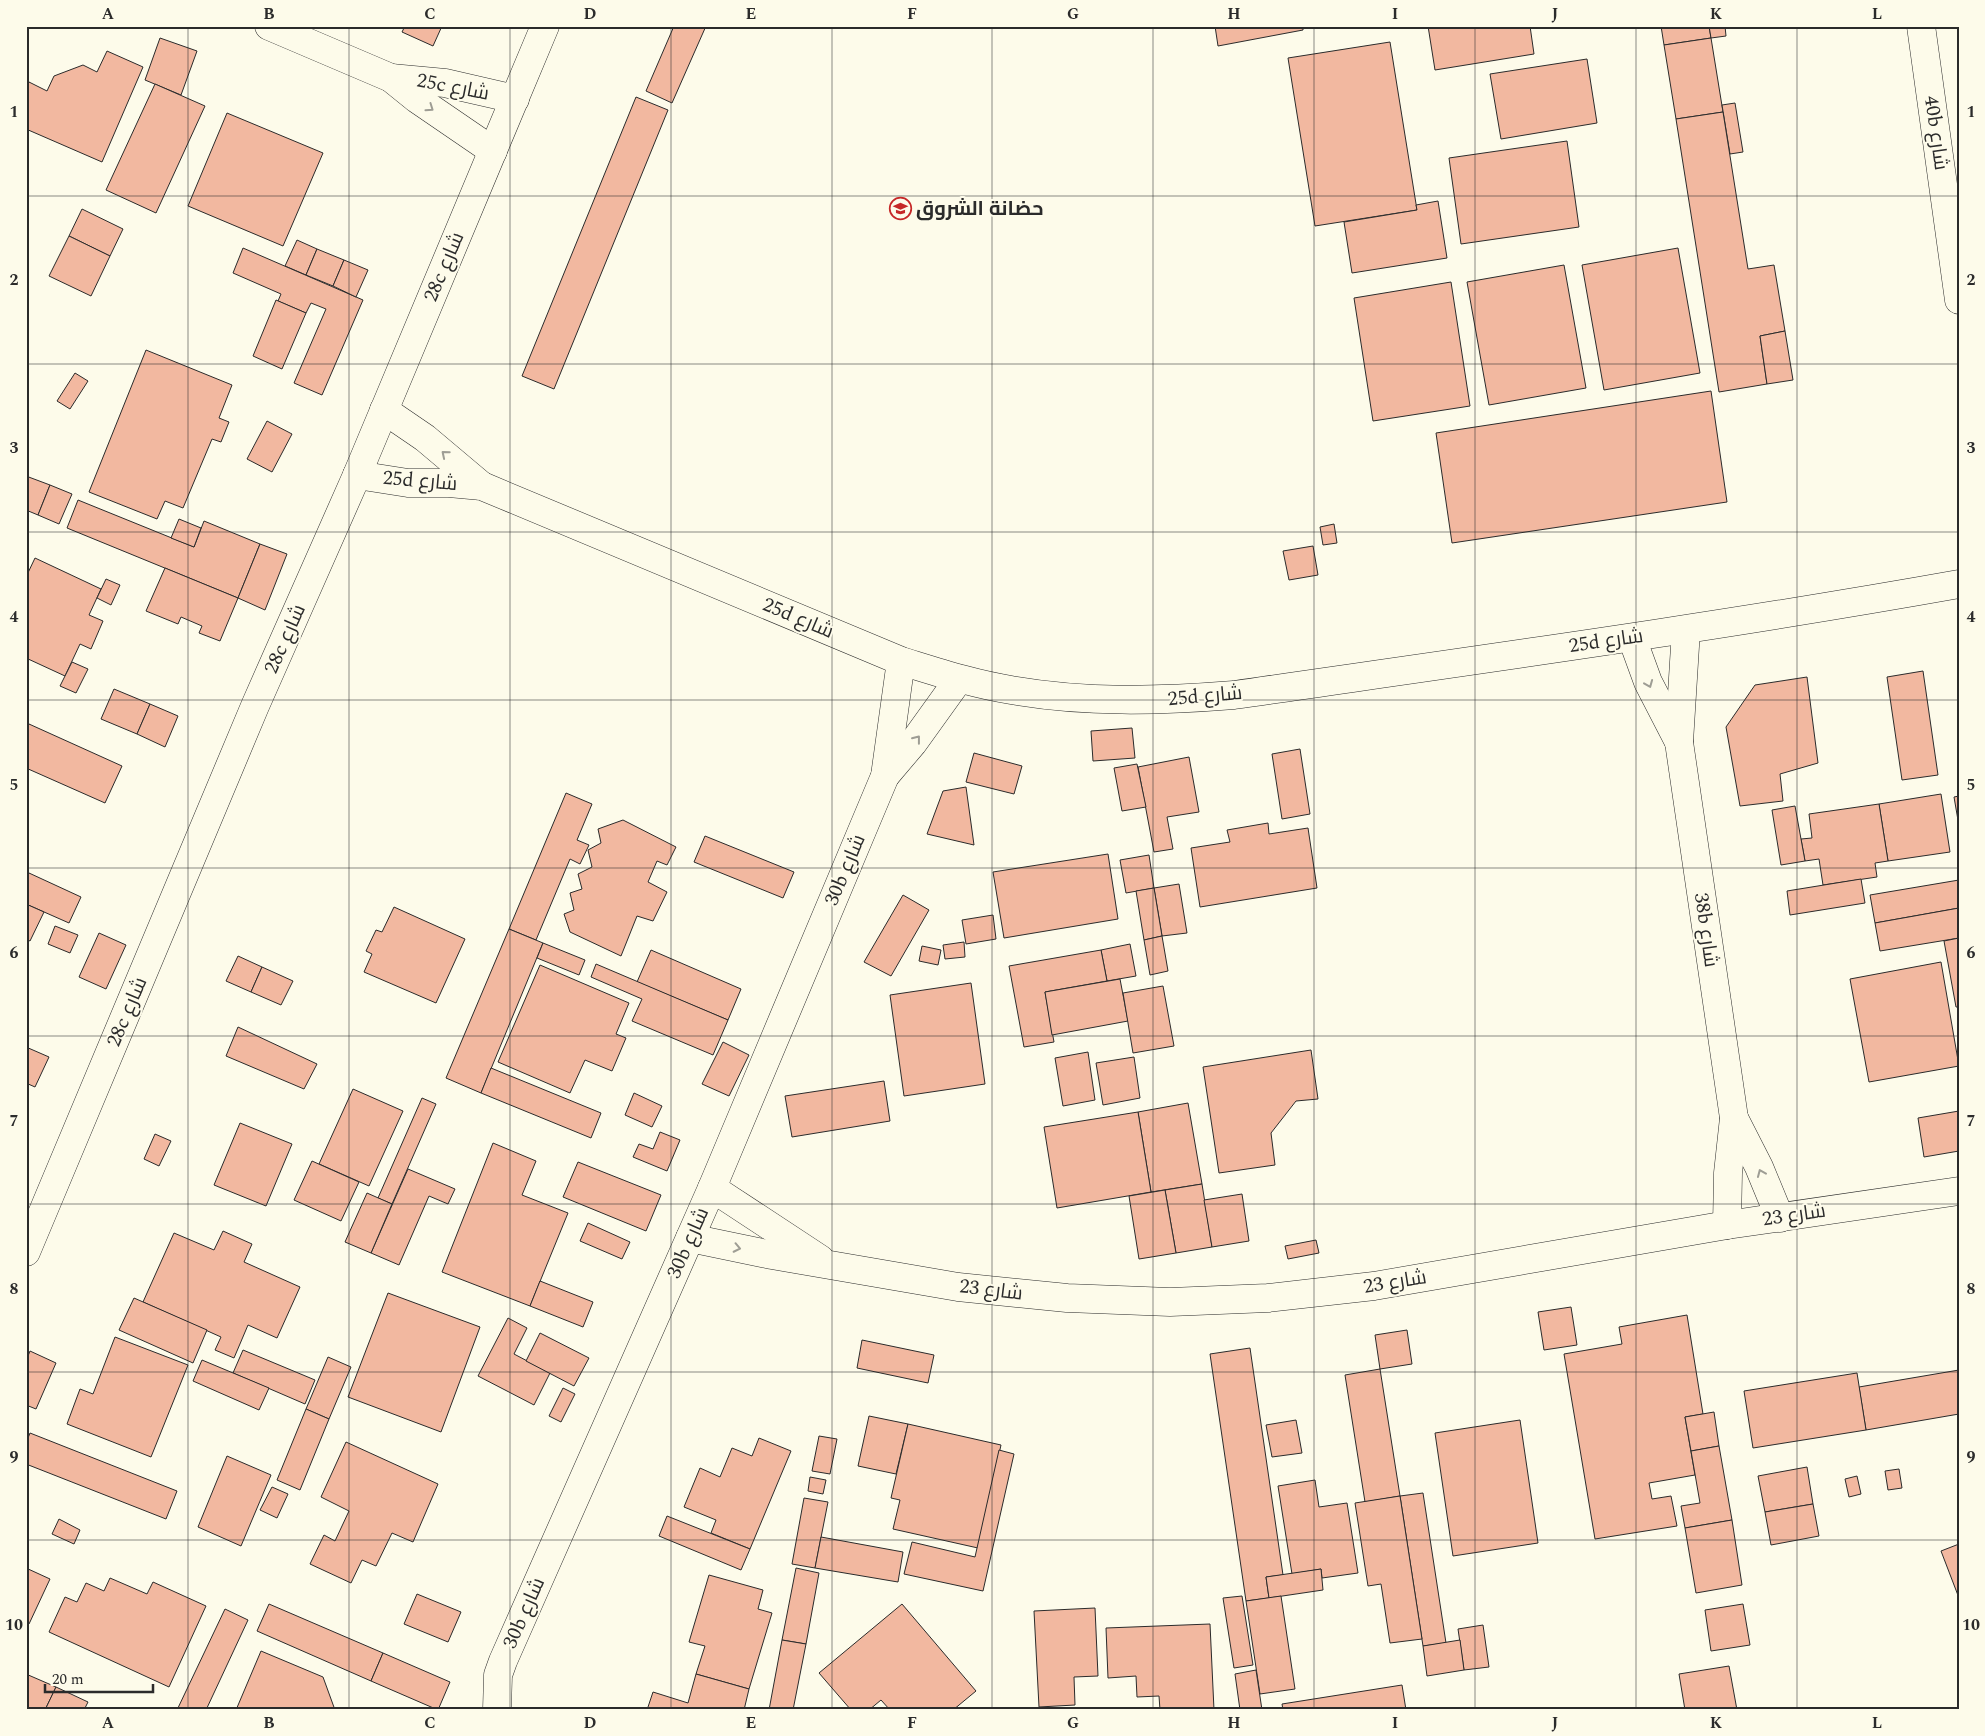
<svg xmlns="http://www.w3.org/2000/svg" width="1985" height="1736" viewBox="0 0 1985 1736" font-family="Spectral,Cairo,serif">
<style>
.building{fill:#f2b8a0;stroke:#2b2b2b}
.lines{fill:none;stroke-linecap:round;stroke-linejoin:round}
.minor-casing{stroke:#2b2b2b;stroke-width:29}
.minor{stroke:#fdfbea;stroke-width:28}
.oneway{stroke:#9e9d94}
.grid{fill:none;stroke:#2b2b2b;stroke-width:1;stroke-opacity:0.55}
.labels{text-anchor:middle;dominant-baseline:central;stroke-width:4;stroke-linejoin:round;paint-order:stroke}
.street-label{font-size:20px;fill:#2b2b2b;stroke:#fdfbea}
.poi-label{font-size:20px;font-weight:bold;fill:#2b2b2b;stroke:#fdfbea;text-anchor:start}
.neatline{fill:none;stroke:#2b2b2b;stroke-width:2}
.grid-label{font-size:16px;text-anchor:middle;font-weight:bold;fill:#2b2b2b}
</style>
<rect width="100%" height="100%" fill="#fdfbea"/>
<g class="building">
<path d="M405 26H442L433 46 402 32Z"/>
<path d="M674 26H706L672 103 646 91Z"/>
<path d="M1215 26H1303V30L1218 46Z"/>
<path d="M1428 26H1530L1534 54 1435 70Z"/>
<path d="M1661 26H1709L1711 38 1664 45Z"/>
<path d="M1709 26H1725L1726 36 1711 38Z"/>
<path d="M160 38 197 51 181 95 145 80Z"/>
<path d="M1711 38 1723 112 1676 119 1664 45Z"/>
<path d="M1390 42 1417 210 1315 226 1288 58Z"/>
<path d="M107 51 143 67 102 162 26 129V89L29 82 47 91 54 76 83 65 97 72Z"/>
<path d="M1587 59 1597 123 1501 139 1490 74Z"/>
<path d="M155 84 205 106 156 213 106 190Z"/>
<path d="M636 97 668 110 554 389 522 376Z"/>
<path d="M1735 103 1743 152 1730 154 1722 105Z"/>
<path d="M1723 112 1748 269 1774 265 1785 331 1760 336 1767 384 1719 392 1676 119Z"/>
<path d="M227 113 323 153 283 246 188 206Z"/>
<path d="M1567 141 1579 227 1461 244 1449 158Z"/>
<path d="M1438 201 1447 258 1352 273 1344 222 1417 210 1416 205Z"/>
<path d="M82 209 123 229 110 256 69 236Z"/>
<path d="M69 236 110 256 91 296 49 276Z"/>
<path d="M297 240 317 249 306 275 285 266Z"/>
<path d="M243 248 363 300 322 395 294 383 326 309 311 303 306 313 278 301 281 294 233 273Z"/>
<path d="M1678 248 1700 373 1604 390 1582 265Z"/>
<path d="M317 249 344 260 333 286 306 275Z"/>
<path d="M344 260 368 270 356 297 333 286Z"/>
<path d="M1564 265 1586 388 1489 405 1467 282Z"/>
<path d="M1451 282 1470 406 1373 421 1354 298Z"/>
<path d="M276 300 306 313 282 369 253 356Z"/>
<path d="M1785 331 1793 380 1767 384 1760 336Z"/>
<path d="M146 350 232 385 219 418 229 422 221 442 212 439 183 508 165 501 157 519 89 492Z"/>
<path d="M75 373 88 381 70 409 57 401Z"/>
<path d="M1711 391 1727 502 1452 543 1436 433Z"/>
<path d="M267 421 292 434 272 472 247 459Z"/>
<path d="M26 476 50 485 38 515 26 510Z"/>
<path d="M50 485 72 494 59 524 38 515Z"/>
<path d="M78 500 194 547 204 521 260 544 238 598 67 528Z"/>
<path d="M179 519 201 528 194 547 171 538Z"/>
<path d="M1334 524 1337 543 1323 545 1320 527Z"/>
<path d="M260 544 287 554 265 610 238 598Z"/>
<path d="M1313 546 1318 575 1289 580 1283 551Z"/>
<path d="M35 558 101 589 89 615 103 621 91 649 80 644 65 676 26 658V577Z"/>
<path d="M165 568 238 598 220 641 199 633 202 626 181 617 178 624 146 611Z"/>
<path d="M106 579 120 585 111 605 97 598Z"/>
<path d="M72 662 88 669 76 693 60 686Z"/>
<path d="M1923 671 1938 775 1902 780 1887 677Z"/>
<path d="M1807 677 1818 763 1780 774 1783 801 1740 806 1726 727 1755 685Z"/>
<path d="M114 689 150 704 137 734 101 719Z"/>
<path d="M150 704 178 716 165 747 137 734Z"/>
<path d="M29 724 122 766 105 803 26 768V730Z"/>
<path d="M1132 728 1135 758 1093 761 1091 731Z"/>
<path d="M1300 749 1310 814 1282 819 1272 754Z"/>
<path d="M974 753 1022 766 1014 794 966 782Z"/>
<path d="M1189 757 1199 812 1167 817 1173 849 1154 852 1138 767Z"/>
<path d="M1137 764 1146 807 1122 811 1114 768Z"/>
<path d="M966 787 974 845 927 834 943 791Z"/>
<path d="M566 793 592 804 577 840 589 845 580 864 570 859 536 940 509 929Z"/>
<path d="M1941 794 1950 852 1888 861 1879 804Z"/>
<path d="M1959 796V826L1954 797Z"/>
<path d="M1879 804 1888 861 1875 863 1877 877 1823 885 1819 859 1805 861 1801 839 1812 838 1809 814Z"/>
<path d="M1795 806 1805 861 1781 865 1772 810Z"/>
<path d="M623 820 676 847 667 865 657 861 648 882 667 892 653 921 637 916 621 956 570 932 564 914 574 910 570 893 582 889 578 874 592 867 588 850 601 843 598 829Z"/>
<path d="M1268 823 1269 834 1308 828 1317 888 1200 907 1191 848 1230 842 1227 830Z"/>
<path d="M705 836 794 872 783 898 694 862Z"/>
<path d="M1108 854 1118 919 1004 938 993 872Z"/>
<path d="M1149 855 1154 888 1126 893 1120 860Z"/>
<path d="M29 873 81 897 69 923 26 904V878Z"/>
<path d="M1861 879 1865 903 1790 915 1787 891Z"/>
<path d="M1959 880V908L1875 923 1870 895Z"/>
<path d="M1179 884 1187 933 1162 936 1154 888Z"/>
<path d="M1154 888 1162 936 1144 940 1136 891Z"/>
<path d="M903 895 929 910 891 976 864 962Z"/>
<path d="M26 904 44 912 30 941 26 939Z"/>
<path d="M394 907 465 939 436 1003 364 972 372 954 366 951 376 930 382 932Z"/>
<path d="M1959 908V938L1880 951 1875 923Z"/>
<path d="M993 915 996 939 966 944 962 920Z"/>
<path d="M55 926 78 935 70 953 48 944Z"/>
<path d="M509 929 543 943 481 1093 446 1078Z"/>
<path d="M99 933 126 945 106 989 79 977Z"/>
<path d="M1162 936 1168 971 1150 975 1144 940Z"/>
<path d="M1959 938V1007H1956L1944 941Z"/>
<path d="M964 942 965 957 945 959 943 945Z"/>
<path d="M543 943 585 960 579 975 537 958Z"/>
<path d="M1130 944 1136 976 1107 981 1101 950Z"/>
<path d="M922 946 941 950 938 965 919 961Z"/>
<path d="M651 950 741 989 728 1020 637 982Z"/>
<path d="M1101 950 1107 981 1045 992 1054 1042 1024 1047 1009 966Z"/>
<path d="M238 956 262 967 251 992 226 981Z"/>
<path d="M1941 962 1959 1066 1869 1082 1850 979Z"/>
<path d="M596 964 728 1020 713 1055 632 1021 642 999 591 977Z"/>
<path d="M540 965 629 1003 616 1034 626 1038 612 1071 585 1060 570 1093 498 1062Z"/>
<path d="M262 967 293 981 281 1005 251 992Z"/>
<path d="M1120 979 1128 1021 1052 1035 1045 992Z"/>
<path d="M971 983 985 1084 904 1096 890 995Z"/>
<path d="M1163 986 1174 1046 1133 1053 1123 993Z"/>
<path d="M238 1027 317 1064 304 1089 226 1056Z"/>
<path d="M723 1042 749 1055 729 1096 702 1084Z"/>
<path d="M26 1047 49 1057 35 1087 26 1083Z"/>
<path d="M1311 1050 1318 1099 1296 1101 1271 1133 1275 1165 1219 1173 1203 1067Z"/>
<path d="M1088 1052 1095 1100 1063 1106 1055 1058Z"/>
<path d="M1134 1057 1140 1098 1103 1105 1096 1063Z"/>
<path d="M491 1068 601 1113 591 1138 481 1093Z"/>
<path d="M884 1081 890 1121 792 1137 785 1096Z"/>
<path d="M353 1089 403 1111 369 1186 319 1164Z"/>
<path d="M634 1093 662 1106 652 1127 625 1115Z"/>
<path d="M422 1098 436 1104 392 1204 378 1198Z"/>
<path d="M1188 1103 1202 1184 1151 1192 1138 1112Z"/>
<path d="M1959 1111V1151L1924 1157 1918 1118Z"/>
<path d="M1138 1112 1151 1192 1057 1208 1044 1127Z"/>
<path d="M240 1123 292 1144 266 1206 214 1185Z"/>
<path d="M660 1132 680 1140 667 1171 633 1157 639 1144 653 1149Z"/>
<path d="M155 1134 171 1141 159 1166 144 1159Z"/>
<path d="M493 1143 536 1161 522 1195 568 1213 530 1306 442 1272Z"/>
<path d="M312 1161 359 1182 341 1221 294 1200Z"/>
<path d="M578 1162 661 1195 646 1231 563 1197Z"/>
<path d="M408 1169 455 1189 448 1204 429 1196 399 1265 371 1253Z"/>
<path d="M1202 1184 1212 1247 1176 1253 1165 1190Z"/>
<path d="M1165 1190 1176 1253 1139 1259 1129 1196Z"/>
<path d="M367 1193 392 1204 371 1253 345 1242Z"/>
<path d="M1242 1194 1249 1241 1212 1247 1204 1200Z"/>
<path d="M588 1223 630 1242 622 1259 580 1241Z"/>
<path d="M223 1231 252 1244 244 1262 300 1287 277 1338 248 1325 234 1358 215 1350 221 1337 143 1302 174 1233 214 1250Z"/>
<path d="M1316 1240 1319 1253 1288 1259 1285 1246Z"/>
<path d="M540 1281 593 1302 583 1327 530 1306Z"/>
<path d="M388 1293 480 1327 441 1432 348 1397Z"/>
<path d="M134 1298 207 1330 193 1363 119 1330Z"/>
<path d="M1571 1307 1577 1345 1544 1350 1538 1312Z"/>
<path d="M1687 1315 1703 1414 1685 1417 1695 1475 1649 1483 1652 1499 1671 1496 1677 1526 1595 1539 1564 1354 1622 1344 1619 1327Z"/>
<path d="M508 1318 527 1328 514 1354 550 1373 534 1405 478 1376Z"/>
<path d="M1407 1330 1412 1364 1380 1369 1375 1335Z"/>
<path d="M540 1333 589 1358 574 1386 526 1361Z"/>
<path d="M115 1337 188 1365 151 1457 67 1424 80 1389 93 1394Z"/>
<path d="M862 1340 934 1355 928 1383 857 1368Z"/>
<path d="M1250 1348 1283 1575 1266 1577 1269 1598 1246 1601 1210 1354Z"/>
<path d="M243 1350 315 1380 305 1404 233 1373Z"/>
<path d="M30 1351 56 1363 36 1409 26 1405V1361Z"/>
<path d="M328 1357 351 1367 329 1419 306 1409Z"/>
<path d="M202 1360 269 1388 259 1410 193 1381Z"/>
<path d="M1380 1369 1400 1496 1365 1502 1345 1375Z"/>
<path d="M1959 1370V1414L1866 1430 1859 1387Z"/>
<path d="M1857 1373 1866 1430 1753 1448 1744 1391Z"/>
<path d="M563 1388 575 1394 561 1422 549 1416Z"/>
<path d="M306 1409 329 1419 300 1490 277 1480Z"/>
<path d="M1714 1412 1719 1446 1691 1451 1685 1417Z"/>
<path d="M869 1416 908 1424 896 1474 858 1466Z"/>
<path d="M1296 1420 1302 1453 1272 1457 1266 1425Z"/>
<path d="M1520 1420 1538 1543 1453 1556 1435 1433Z"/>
<path d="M908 1424 1001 1445 978 1548 893 1529 900 1500 891 1498Z"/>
<path d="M30 1433 177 1491 166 1519 26 1464V1443Z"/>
<path d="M819 1436 837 1439 830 1474 812 1471Z"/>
<path d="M759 1438 791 1451 750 1549 711 1533 716 1520 684 1507 700 1468 720 1477 732 1448 752 1456Z"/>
<path d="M346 1442 438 1484 413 1542 392 1533 376 1566 362 1560 351 1583 310 1564 324 1535 335 1541 349 1511 321 1497Z"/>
<path d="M1719 1446 1732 1520 1685 1528 1681 1506 1700 1503 1691 1451Z"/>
<path d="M999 1450 1014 1454 983 1591 904 1574 912 1542 975 1557Z"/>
<path d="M227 1456 271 1475 241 1546 198 1527Z"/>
<path d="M1807 1467 1813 1504 1765 1512 1758 1476Z"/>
<path d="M1899 1469 1902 1488 1888 1490 1885 1471Z"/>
<path d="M1857 1476 1861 1494 1849 1497 1845 1479Z"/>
<path d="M810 1477 826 1480 823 1494 808 1491Z"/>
<path d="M1315 1480 1319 1507 1347 1503 1358 1573 1322 1578 1321 1569 1292 1574 1278 1486Z"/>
<path d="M272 1487 288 1494 277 1518 260 1510Z"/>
<path d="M1423 1493 1446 1643 1423 1646 1400 1496Z"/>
<path d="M1400 1496 1422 1639 1390 1643 1381 1584 1368 1586 1355 1503Z"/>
<path d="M804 1498 828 1502 815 1568 792 1564Z"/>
<path d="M1813 1504 1819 1536 1771 1545 1765 1512Z"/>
<path d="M667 1516 750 1549 741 1570 659 1536Z"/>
<path d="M59 1519 80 1530 74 1544 52 1534Z"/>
<path d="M1732 1520 1742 1585 1696 1593 1685 1528Z"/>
<path d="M821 1537 903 1552 898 1582 815 1568Z"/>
<path d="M1959 1544V1598L1941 1551Z"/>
<path d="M26 1568 50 1579 29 1624 26 1623Z"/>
<path d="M796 1568 819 1573 806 1644 782 1640Z"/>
<path d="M1321 1569 1323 1590 1269 1598 1266 1577Z"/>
<path d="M709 1575 763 1590 758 1609 772 1613 749 1689 696 1674 705 1646 689 1642Z"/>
<path d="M110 1578 147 1594 153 1582 206 1606 169 1687 49 1632 65 1597 77 1602 86 1583 104 1591Z"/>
<path d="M417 1594 461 1612 448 1642 404 1624Z"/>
<path d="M1242 1596 1253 1665 1234 1668 1223 1598Z"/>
<path d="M1281 1596 1295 1689 1260 1694 1246 1601Z"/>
<path d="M269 1604 383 1653 371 1681 257 1631Z"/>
<path d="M902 1604 976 1691 953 1710H924L923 1708 921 1710H890L881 1700 869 1710H851L819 1673Z"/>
<path d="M1743 1604 1750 1645 1711 1651 1705 1610Z"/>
<path d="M1095 1608 1098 1676 1074 1677 1075 1705 1039 1707 1034 1611Z"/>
<path d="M225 1609 248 1620 206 1710H177Z"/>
<path d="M1210 1624 1214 1710H1160L1159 1696 1137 1697 1136 1676 1108 1678 1106 1628Z"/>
<path d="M1483 1625 1489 1667 1464 1670 1458 1629Z"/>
<path d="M782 1640 806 1644 793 1710H769Z"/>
<path d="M1460 1640 1464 1670 1427 1676 1423 1646Z"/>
<path d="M261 1651 323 1677 335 1710H236Z"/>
<path d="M383 1653 450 1682 438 1710 371 1681Z"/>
<path d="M1729 1666 1737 1710H1685L1679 1674Z"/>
<path d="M1256 1670 1262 1710H1240L1235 1674Z"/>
<path d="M26 1674 56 1687 45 1710H35L26 1706Z"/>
<path d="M696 1674 749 1689 744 1710H647L653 1692 688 1703Z"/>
<path d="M1402 1685 1406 1710H1283L1282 1704Z"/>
<path d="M56 1687 88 1702 84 1710H45Z"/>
</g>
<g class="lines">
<defs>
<g id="minor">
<path d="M269 26 391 78 417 99 493 151"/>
<path d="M1921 26 1959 300"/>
<path d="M391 78 445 83 515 99"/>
<path d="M384 410 425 438 482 486"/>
<path d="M357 475 408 483H449L482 486 901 661C937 672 973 684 1011 690 1085 703 1159 701 1234 695 1476 660 1718 627 1959 584"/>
<path d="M1686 630 1679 742 1734 1118 1728 1173 1727 1225"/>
<path d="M1632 638 1648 682 1679 742"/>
<path d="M885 776 913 743 959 679"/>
<path d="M1734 1118 1759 1167 1780 1218"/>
<path d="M712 1188 820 1259"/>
<path d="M690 1238 772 1255 958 1287 1067 1298 1170 1302 1268 1298 1374 1286 1727 1225 1959 1191"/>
<path d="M26 1252 255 706 357 475 545 26"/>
<path d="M497 1710 498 1675 503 1661 712 1188 885 776 901 661"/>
</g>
</defs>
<use href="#minor" class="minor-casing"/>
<use href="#minor" class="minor"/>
</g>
<defs><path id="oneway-chevron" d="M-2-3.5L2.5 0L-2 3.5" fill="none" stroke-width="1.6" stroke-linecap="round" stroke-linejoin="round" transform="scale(1.25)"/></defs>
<g class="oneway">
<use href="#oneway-chevron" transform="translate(430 108) rotate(35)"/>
<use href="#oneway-chevron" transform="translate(445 454) rotate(-140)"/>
<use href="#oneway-chevron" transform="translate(1649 684) rotate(68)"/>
<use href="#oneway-chevron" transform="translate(917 739) rotate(-52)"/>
<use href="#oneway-chevron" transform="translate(1761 1173) rotate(-113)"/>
<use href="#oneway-chevron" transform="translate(737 1248) rotate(12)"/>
</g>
<path class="grid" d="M188 26V1710M349 26V1710M510 26V1710M671 26V1710M832 26V1710M992 26V1710M1153 26V1710M1314 26V1710M1475 26V1710M1636 26V1710M1797 26V1710M26 196H1959M26 364H1959M26 532H1959M26 700H1959M26 868H1959M26 1036H1959M26 1204H1959M26 1372H1959M26 1540H1959"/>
<defs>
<symbol id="school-ring" viewBox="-11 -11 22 22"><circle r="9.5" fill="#fdfbea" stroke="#c62828" stroke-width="1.5"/><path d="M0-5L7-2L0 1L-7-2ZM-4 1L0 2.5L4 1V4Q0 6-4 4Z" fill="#c62828"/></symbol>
</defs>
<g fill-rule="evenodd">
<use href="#school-ring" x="888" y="196" width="25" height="25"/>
</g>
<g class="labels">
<g class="street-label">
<text transform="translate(453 87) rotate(11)">25c شارع</text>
<text transform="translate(1936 133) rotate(82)">40b شارع</text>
<text transform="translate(444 267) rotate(-67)">28c شارع</text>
<text transform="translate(420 481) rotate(5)">25d شارع</text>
<text transform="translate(798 618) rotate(23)">25d شارع</text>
<text transform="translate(285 639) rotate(-66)">28c شارع</text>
<text transform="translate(1606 641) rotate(-8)">25d شارع</text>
<text transform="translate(1205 696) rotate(-5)">25d شارع</text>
<text transform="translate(845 870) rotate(-67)">30b شارع</text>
<text transform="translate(1706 930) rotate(82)">38b شارع</text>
<text transform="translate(127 1012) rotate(-67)">28c شارع</text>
<text transform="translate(1794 1215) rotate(-8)">شارع 23</text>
<text transform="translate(688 1243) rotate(-66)">30b شارع</text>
<text transform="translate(1395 1282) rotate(-9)">شارع 23</text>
<text transform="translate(991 1290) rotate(7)">شارع 23</text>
<text transform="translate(524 1613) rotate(-66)">30b شارع</text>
</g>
<g class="poi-label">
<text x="916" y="209">حضانة الشروق</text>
</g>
</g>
<rect width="1985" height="1736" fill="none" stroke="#fdfbea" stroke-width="55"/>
<path d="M45 1684v8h108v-8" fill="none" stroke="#2b2b2b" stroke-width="2.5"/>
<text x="52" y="1684" font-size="15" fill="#2b2b2b" stroke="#fdfbea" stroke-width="4" paint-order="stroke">20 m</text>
<rect x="28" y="28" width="1930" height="1680" class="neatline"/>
<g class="grid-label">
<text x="108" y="19">A</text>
<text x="269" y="19">B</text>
<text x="430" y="19">C</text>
<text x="590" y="19">D</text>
<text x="751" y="19">E</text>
<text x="912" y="19">F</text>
<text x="1073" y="19">G</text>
<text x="1234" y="19">H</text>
<text x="1395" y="19">I</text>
<text x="1555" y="19">J</text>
<text x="1716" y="19">K</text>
<text x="1877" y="19">L</text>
<text x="14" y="117">1</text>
<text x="1971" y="117">1</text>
<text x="14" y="285">2</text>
<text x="1971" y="285">2</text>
<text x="14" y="453">3</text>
<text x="1971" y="453">3</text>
<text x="14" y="622">4</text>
<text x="1971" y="622">4</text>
<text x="14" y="790">5</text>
<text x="1971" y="790">5</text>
<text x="14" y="958">6</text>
<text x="1971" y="958">6</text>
<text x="14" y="1126">7</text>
<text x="1971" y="1126">7</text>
<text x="14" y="1294">8</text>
<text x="1971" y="1294">8</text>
<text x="14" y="1462">9</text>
<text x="1971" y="1462">9</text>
<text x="14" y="1630">10</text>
<text x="1971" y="1630">10</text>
<text x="108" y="1728">A</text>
<text x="269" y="1728">B</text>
<text x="430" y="1728">C</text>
<text x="590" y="1728">D</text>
<text x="751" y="1728">E</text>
<text x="912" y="1728">F</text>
<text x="1073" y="1728">G</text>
<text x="1234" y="1728">H</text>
<text x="1395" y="1728">I</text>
<text x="1555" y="1728">J</text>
<text x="1716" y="1728">K</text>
<text x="1877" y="1728">L</text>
</g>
</svg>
